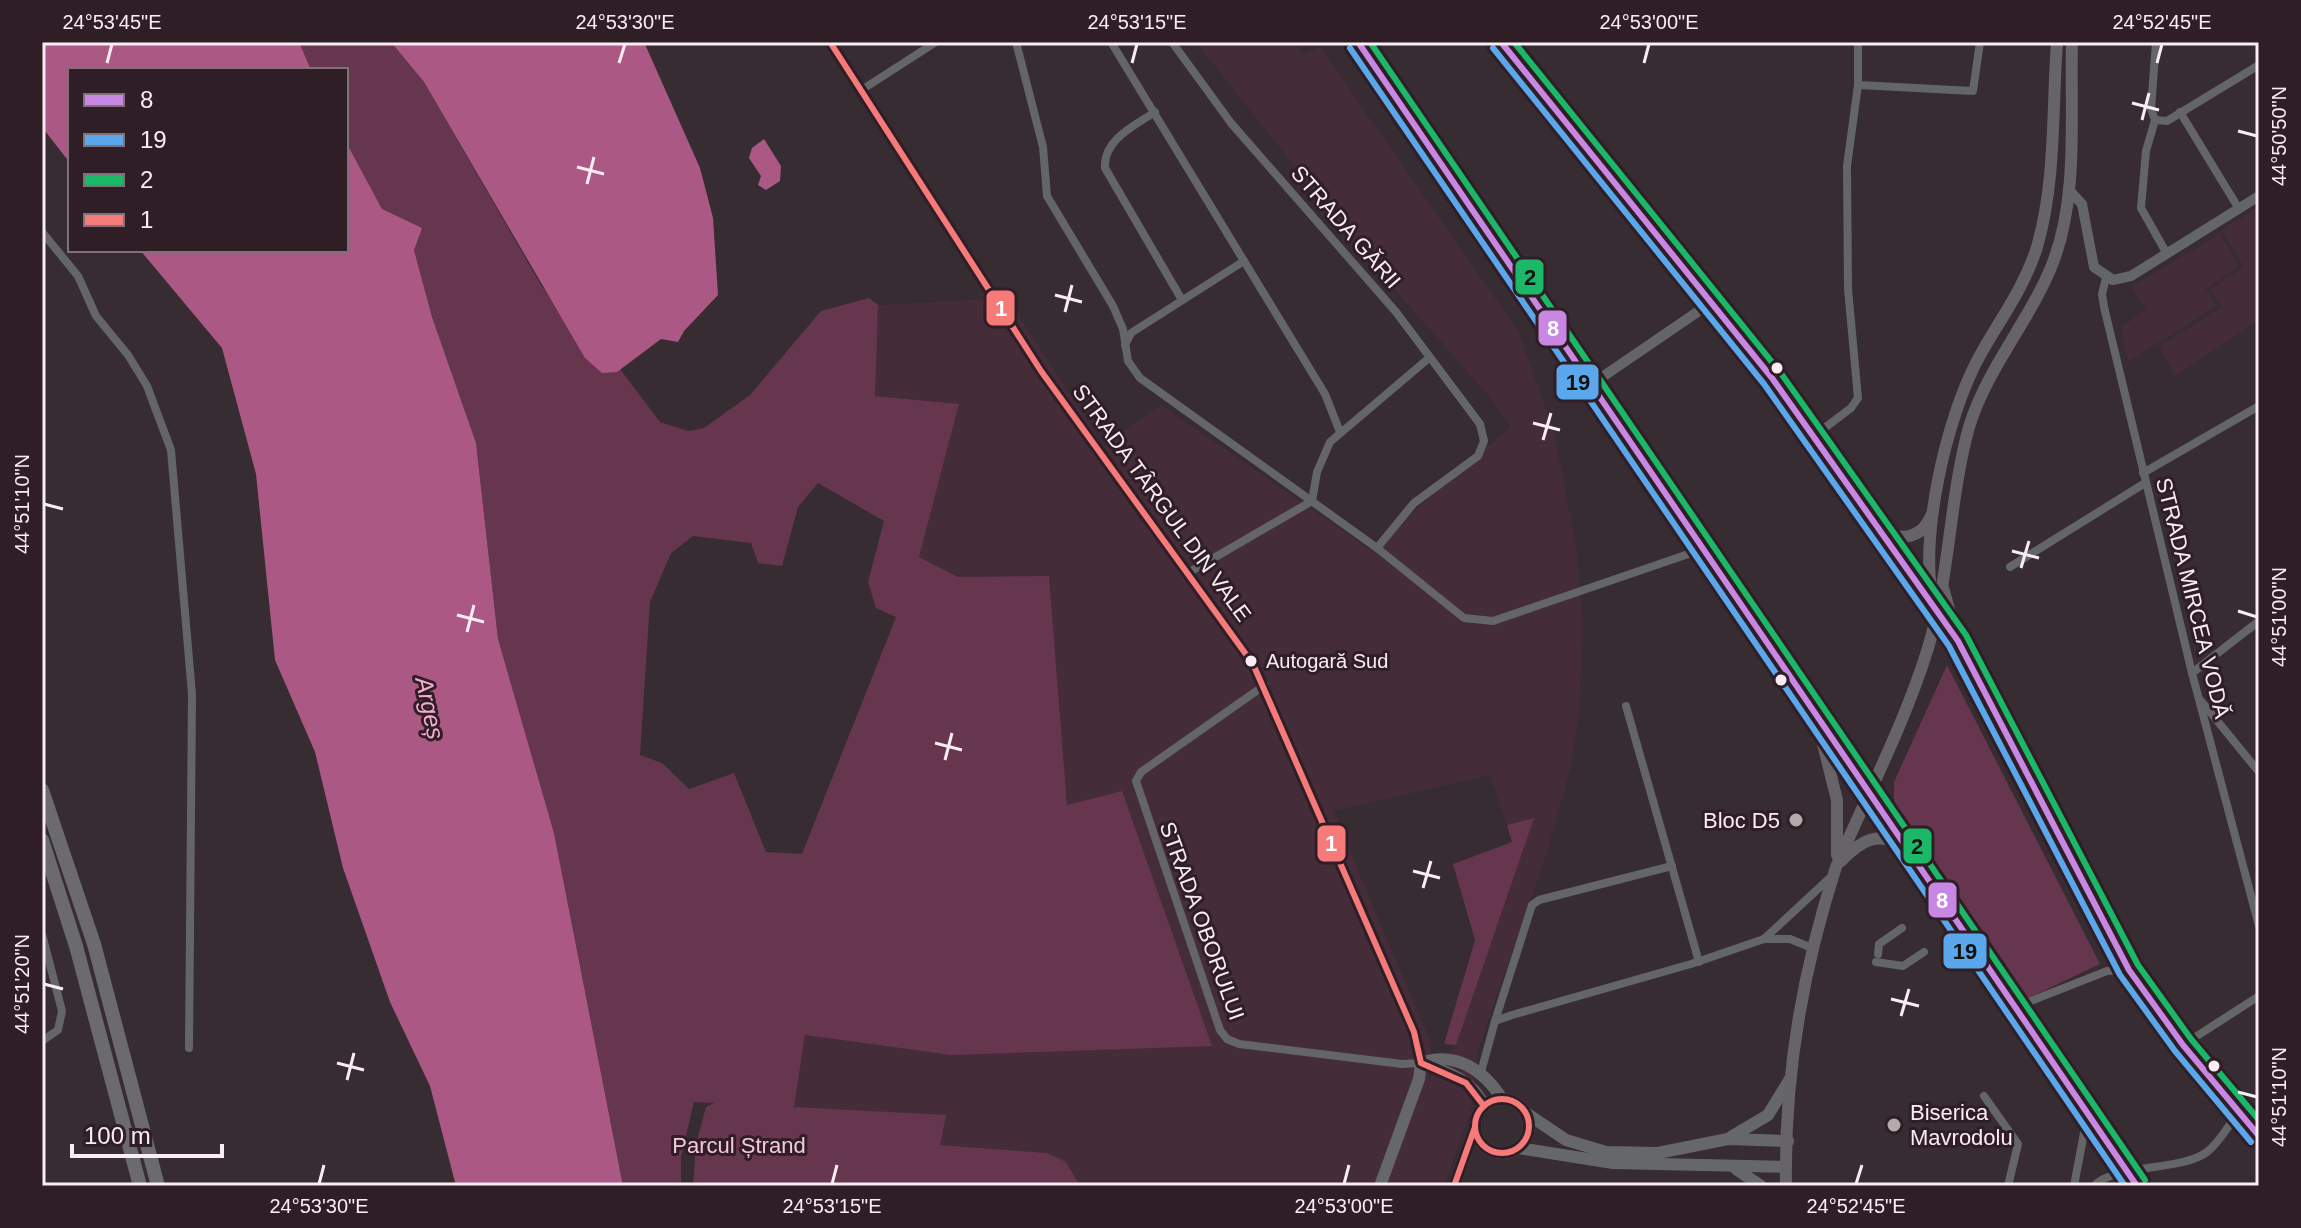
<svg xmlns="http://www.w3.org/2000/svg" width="2301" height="1228" viewBox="0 0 2301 1228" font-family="Helvetica,sans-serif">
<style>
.built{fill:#442d38;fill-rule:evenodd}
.green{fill:#66364e;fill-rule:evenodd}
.water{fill:#ab5984}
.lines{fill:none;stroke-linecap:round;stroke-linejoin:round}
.minor{stroke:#636567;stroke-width:8}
.tertiary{stroke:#636567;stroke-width:10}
.secondary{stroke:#666769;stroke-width:12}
.primary{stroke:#666468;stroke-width:12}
.motorway{stroke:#6b6b6e;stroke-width:14}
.bus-1-casing{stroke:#301e27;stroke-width:12}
.bus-2-casing{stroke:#301e27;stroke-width:12}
.bus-3-casing{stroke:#301e27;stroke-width:12}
.bus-4-casing{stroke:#301e27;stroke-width:12}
.bus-1{stroke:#c787e3;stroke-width:6}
.bus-2{stroke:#5aa8eb;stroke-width:6}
.bus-3{stroke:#1ab867;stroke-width:6}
.bus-4{stroke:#f67a7a;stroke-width:6}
.ticks{fill:none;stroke:#f9ecf2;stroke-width:3}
.bus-dot{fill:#f9ecf2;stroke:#301e27;stroke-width:3}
.poi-dot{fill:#b5a9ae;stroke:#301e27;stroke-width:3}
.labels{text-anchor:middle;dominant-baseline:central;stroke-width:6;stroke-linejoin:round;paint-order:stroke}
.bus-label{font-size:20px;fill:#f9ecf2;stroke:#301e27;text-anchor:start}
.street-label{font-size:22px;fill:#f9ecf2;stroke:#301e27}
.poi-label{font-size:22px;fill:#f9ecf2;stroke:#301e27;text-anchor:end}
.park-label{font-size:22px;fill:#f8c7de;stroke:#301e27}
.water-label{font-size:24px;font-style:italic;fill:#f6aed1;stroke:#301e27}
.line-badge{stroke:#301e27;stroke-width:3}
.badge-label{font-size:22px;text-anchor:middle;font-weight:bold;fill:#fff}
.pale-badge-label{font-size:22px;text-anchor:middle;font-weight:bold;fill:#111}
.neatline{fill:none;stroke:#f9ecf2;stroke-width:3}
.ticks-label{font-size:20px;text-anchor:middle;fill:#f9ecf2}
</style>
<rect width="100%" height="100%" fill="#372c31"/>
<g class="built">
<path d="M1196 42H1294L1304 55 1320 47 1518 331 1554 431 1576 547 1583 625 1579 708 1571 766 1546 855 1478 1050 1472 1107 1444 1186H1080L1066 1162 1047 1153 939 1145 945 1115 794 1108 805 1035 951 1055 1122 791 1067 805 1049 576 958 577 919 557 959 404 874 396 878 305 1007 298 1103 445 1161 405 1372 551 1440 486 1511 427 1489 396 1374 266ZM1490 775 1507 825 1533 818 1456 1045 1429 1079 1431 1043 1333 811Z"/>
<path d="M2259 207V320L2175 376 2159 346 2223 307 2210 289 2244 267 2221 230Z"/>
<path d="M2220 234 2238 266 2206 289 2217 306 2129 361 2121 327 2146 310 2132 286Z"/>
</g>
<g class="green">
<path d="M299 42H391L424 82 541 285 602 373 620 369 660 422 688 431 704 428 750 395 821 311 869 298 878 305 875 396 959 404 919 557 958 577 1049 576 1067 805 1122 791 1212 1046 951 1055 805 1035 794 1107 946 1115 940 1145 1047 1153 1066 1162 1080 1186H693L696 1144 706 1107 714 1103 694 1102 681 1157V1186H623L554 833 498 639 476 443 432 317 414 250 382 209 346 142V70H311ZM818 483 884 521 868 582 876 608 896 617 802 854 766 852 734 773 689 789 662 763 640 755 650 602 671 553 693 536 751 543 758 563 782 566 798 507Z"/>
<path d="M1947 665 2100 964 2022 1001 1894 804V782Z"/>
<path d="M1534 818 1456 1045 1444 1044 1475 940 1453 864 1512 842 1507 825Z"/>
</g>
<g class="water">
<path d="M42 42H299L311 70H70V163L42 127Z"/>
<path d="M391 42H644L700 168 713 218 718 295 684 331 678 342 661 339 617 372 602 373 585 358 424 82Z"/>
<path d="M764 139 781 166 780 181 766 190 758 185 761 176 749 158 752 148Z"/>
<path d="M346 142 382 209 422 228 414 250 432 317 476 443 498 639 554 833 623 1186H456L430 1086 390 1002 343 868 315 752 275 660 256 474 222 348 140 250H346Z"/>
</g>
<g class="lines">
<g class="minor">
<path d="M1016 42 1043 147 1047 196 1113 306 1123 329 1128 361 1140 378 1377 548 1464 618 1493 621 1703 549"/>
<path d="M1111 42 1244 261 1131 333 1125 345"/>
<path d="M1172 42 1231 123 1396 312 1480 424 1484 441 1478 456 1414 503 1377 548"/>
<path d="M1858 85 1973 91 1980 42"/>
<path d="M863 89 936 42"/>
<path d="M1155 112C1134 126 1103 140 1105 168L1182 300"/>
<path d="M2180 112 2239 209"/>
<path d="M2155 120 2146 151 2141 208 2167 254"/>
<path d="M2155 120 2167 121 2259 65"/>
<path d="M2155 120 2151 109 2156 42"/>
<path d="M42 232 78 276 96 316 128 355 147 386 171 450 192 694 189 1048"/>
<path d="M1244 261 1325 394 1340 432"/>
<path d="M2106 278 2102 294 2104 307 2192 673 2259 926"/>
<path d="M1814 436 1851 408 1858 398 1848 289 1847 166 1858 85V42"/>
<path d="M2143 473 2259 406"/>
<path d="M2010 567 2145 483"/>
<path d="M1188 573 1312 501 1317 472 1330 442 1429 358"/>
<path d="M2192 673 2259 621"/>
<path d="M1265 685 1141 772 1136 781 1220 1030 1227 1039 1239 1044 1402 1064 1421 1063"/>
<path d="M2201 701 2259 772"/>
<path d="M1626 706 1699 962"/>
<path d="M42 934 62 1011 58 1030 42 1041"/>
<path d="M1764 939 1833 875"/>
<path d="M1878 954 1879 944 1902 928"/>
<path d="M1876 962 1903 966 1924 952"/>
<path d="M2013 1008 2107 971 2129 970"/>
<path d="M1495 1021 1532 905 1539 900 1672 866"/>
<path d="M2183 1045 2259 996"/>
<path d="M1481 1072 1495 1021 1512 1015 1691 964 1764 939H1790L1812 948"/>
<path d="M1984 1096 2018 1144 2008 1186"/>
<path d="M2074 1186 2087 1117"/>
<path d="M2094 1186C2114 1164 2182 1171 2207 1152 2220 1142 2229 1124 2239 1112"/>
</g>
<g class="tertiary">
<path d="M830 42 1041 371 1253 664 1414 1032 1421 1063"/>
<path d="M2068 189 2082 204 2094 267 2113 280 2131 276 2259 196"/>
<path d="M1592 384 1712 302"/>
</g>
<g class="secondary">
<path d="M1421 1063C1456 1051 1484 1070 1502 1099"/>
<path d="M1421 1063C1447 1072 1472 1079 1484 1106"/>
<circle cx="1502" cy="1126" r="27"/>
<path d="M1526 1113 1566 1140 1606 1152 1658 1153 1728 1139 1788 1141"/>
<path d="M1731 1137 1768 1115 1790 1079"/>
<path d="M1518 1148 1613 1163 1786 1167"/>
<path d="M1736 1169 1761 1186"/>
<path d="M1380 1186 1419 1079 1421 1063"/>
<path d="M1454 1186 1475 1127"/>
</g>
<g class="primary">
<path d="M1358 42 2137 1186"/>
<path d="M1501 42 1772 378 1958 641"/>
<path d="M1881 533C1904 540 1922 539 1932 514"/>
<path d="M1943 588 1958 641 2108 934 2169 1027 2259 1136"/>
<path d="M1934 607C1918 540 1946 419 1978 359 1998 322 2024 289 2037 247 2056 182 2052 109 2057 42"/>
<path d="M1819 728 1837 800V855"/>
<path d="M1841 861C1860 841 1878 830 1904 846"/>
<path d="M1786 1186C1784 1078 1803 969 1836 867 1867 795 1905 723 1928 648 1950 576 1949 500 1969 427 1987 368 2029 322 2052 265 2079 197 2070 114 2072 42"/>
</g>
<g class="motorway">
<path d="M42 790 94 944 158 1186"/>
<path d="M42 840 76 946 140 1186"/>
</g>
<defs>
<g id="bus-1">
<path d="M1358 42 2137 1186"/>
<path d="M1501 42 1772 378 1958 641 2129 970 2183 1045 2259 1136"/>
</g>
<g id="bus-2">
<path d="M1350 48 2125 1186"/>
<path d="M1493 48 1764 384 1949 646 2120 975 2175 1051 2251 1142"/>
</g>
<g id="bus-3">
<path d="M1370 42 2145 1180"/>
<path d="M1514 42 1780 372 1966 635 2138 965 2191 1039 2259 1120"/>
</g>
<g id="bus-4">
<path d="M830 42 1041 371 1253 664 1414 1032 1421 1063 1466 1083 1484 1106"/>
<circle cx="1502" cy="1126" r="27"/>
<path d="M1454 1186 1475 1127"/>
</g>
</defs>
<use href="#bus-1" class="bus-1-casing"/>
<use href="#bus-2" class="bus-2-casing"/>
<use href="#bus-3" class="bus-3-casing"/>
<use href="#bus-4" class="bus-4-casing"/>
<use href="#bus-1" class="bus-1"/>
<use href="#bus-2" class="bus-2"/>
<use href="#bus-3" class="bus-3"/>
<use href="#bus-4" class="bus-4"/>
</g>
<path class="ticks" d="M107 63 112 44M619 63 625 44M1132 63 1137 44M1644 63 1649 44M2157 63 2162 44M2132 103 2159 110M2142 120 2149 93M2238 131 2257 136M577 167 604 174M587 184 594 157M1055 295 1082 302M1065 312 1072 285M1533 423 1560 430M1543 440 1551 413M44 504 63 509M2012 551 2039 558M2021 568 2029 541M2238 611 2257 617M457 615 484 622M467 632 474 605M935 743 962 750M945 760 952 733M1413 871 1440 878M1423 888 1431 861M44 984 63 989M1891 999 1919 1006M1901 1016 1909 989M337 1063 364 1070M347 1080 354 1053M2238 1092 2257 1097M319 1184 324 1165M832 1184 837 1165M1344 1184 1349 1165M1856 1184 1862 1165"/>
<g class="bus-dot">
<circle cx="1777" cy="368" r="7"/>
<circle cx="1251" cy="661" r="7"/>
<circle cx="1781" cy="680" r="7"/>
<circle cx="2214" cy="1066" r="7"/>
</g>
<g class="poi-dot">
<circle cx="1796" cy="820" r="8"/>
<circle cx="1894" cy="1125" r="8"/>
</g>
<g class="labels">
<g class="bus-label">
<text x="1266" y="661">Autogară Sud</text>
</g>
<g class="street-label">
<text transform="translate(1346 227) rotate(49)">STRADA GĂRII</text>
<text transform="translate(1162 503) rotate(54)">STRADA TÂRGUL DIN VALE</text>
<text transform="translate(2193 598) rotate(76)">STRADA MIRCEA VODĂ</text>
<text transform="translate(1202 921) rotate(70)">STRADA OBORULUI</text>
</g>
<g class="poi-label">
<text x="1780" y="820">Bloc D5</text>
<text x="1910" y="1112" text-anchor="start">Biserica<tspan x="1910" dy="25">Mavrodolu</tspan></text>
</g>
<g class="park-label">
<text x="739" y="1145">Parcul Ștrand</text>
</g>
<g class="water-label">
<text transform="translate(430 708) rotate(78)">Argeș</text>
</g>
</g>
<g class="line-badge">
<rect x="1514" y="258" width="31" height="38" rx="8" fill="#1ab867"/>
<rect x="985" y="289" width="31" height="38" rx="8" fill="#f67a7a"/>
<rect x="1537" y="309" width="31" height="38" rx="8" fill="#c787e3"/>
<rect x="1555" y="363" width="45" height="38" rx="8" fill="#5aa8eb"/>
<rect x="1316" y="824" width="31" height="39" rx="8" fill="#f67a7a"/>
<rect x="1902" y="827" width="31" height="38" rx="8" fill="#1ab867"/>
<rect x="1927" y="881" width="31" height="38" rx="8" fill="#c787e3"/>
<rect x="1942" y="932" width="46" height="38" rx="8" fill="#5aa8eb"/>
</g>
<g class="badge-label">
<text x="1001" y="316">1</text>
<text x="1553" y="336">8</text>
<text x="1331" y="851">1</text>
<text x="1942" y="908">8</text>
</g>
<g class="pale-badge-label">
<text x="1530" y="285">2</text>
<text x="1578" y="390">19</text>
<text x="1917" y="854">2</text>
<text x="1965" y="959">19</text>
</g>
<rect width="2301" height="1228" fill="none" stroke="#301e27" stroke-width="88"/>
<rect x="68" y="68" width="280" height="184" fill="#301e27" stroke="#807078" stroke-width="2"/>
<rect x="84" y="94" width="40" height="12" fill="#c787e3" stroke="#807078" stroke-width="2"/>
<text x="140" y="108" font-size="24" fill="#f9ecf2">8</text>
<rect x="84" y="134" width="40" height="12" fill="#5aa8eb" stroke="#807078" stroke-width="2"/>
<text x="140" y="148" font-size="24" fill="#f9ecf2">19</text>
<rect x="84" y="174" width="40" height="12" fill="#1ab867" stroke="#807078" stroke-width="2"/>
<text x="140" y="188" font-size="24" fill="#f9ecf2">2</text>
<rect x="84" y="214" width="40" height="12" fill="#f67a7a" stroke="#807078" stroke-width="2"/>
<text x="140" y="228" font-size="24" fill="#f9ecf2">1</text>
<path d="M72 1144v12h150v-12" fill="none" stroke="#f9ecf2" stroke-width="4"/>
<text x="84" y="1144" font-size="24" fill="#f9ecf2" stroke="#301e27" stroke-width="6" paint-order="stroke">100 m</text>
<rect x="44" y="44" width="2213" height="1140" class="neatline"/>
<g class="ticks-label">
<text x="112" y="29">24°53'45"E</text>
<text x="625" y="29">24°53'30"E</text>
<text x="1137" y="29">24°53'15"E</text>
<text x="1649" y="29">24°53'00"E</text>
<text x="2162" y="29">24°52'45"E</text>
<text transform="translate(2279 136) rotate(-90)" y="7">44°50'50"N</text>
<text transform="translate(22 504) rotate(-90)" y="7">44°51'10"N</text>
<text transform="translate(2279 617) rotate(-90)" y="7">44°51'00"N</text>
<text transform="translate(22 984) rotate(-90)" y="7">44°51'20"N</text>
<text transform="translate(2279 1097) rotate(-90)" y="7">44°51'10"N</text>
<text x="319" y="1213">24°53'30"E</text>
<text x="832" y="1213">24°53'15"E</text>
<text x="1344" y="1213">24°53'00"E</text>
<text x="1856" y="1213">24°52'45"E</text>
</g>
</svg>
